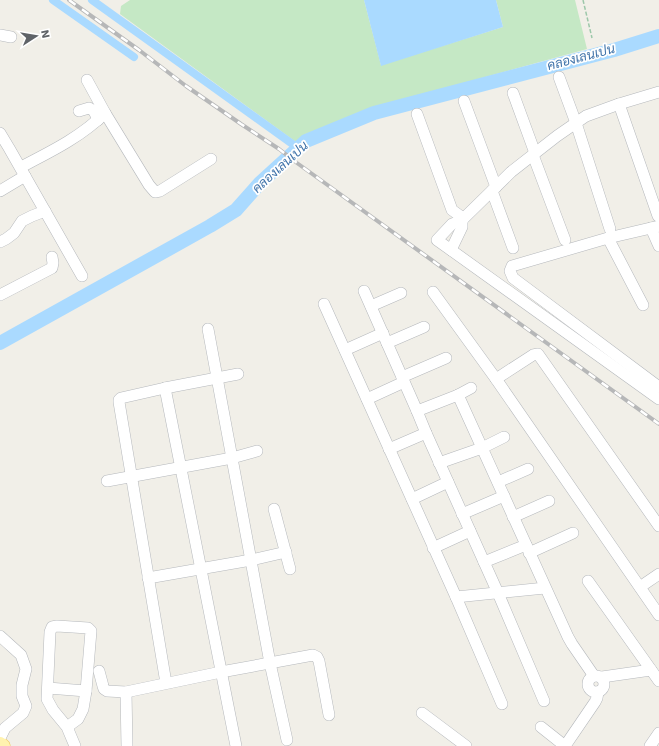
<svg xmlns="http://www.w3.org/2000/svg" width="659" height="746" viewBox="0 0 659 746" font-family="'Work Sans',Sarabun,sans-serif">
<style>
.green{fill:#c5e8c5}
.water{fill:#aadaff}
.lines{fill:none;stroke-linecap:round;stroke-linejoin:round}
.canal{stroke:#aadaff;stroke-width:8}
.river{stroke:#aadaff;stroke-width:14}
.minor-casing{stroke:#b5b8bc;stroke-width:12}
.major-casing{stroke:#f2c960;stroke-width:15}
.path{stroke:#9cc7a9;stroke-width:1.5;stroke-dasharray:4 2;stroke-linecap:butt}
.minor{stroke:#fff;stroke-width:11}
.major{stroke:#fff2af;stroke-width:14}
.rail-casing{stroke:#b6b7b8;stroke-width:4}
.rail{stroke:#fff;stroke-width:2.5;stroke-dasharray:8;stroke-linecap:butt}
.labels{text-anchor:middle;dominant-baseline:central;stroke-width:3.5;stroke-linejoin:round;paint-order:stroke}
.water-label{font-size:13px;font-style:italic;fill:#4174aa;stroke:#fff}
</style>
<rect width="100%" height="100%" fill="#f1efe8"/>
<path class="green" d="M130 0H364L381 65 503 27 496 0H575L587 49 402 100 347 118 296 142 120 14 121 6Z"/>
<path class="water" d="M364 0H496L503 27 381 66Z"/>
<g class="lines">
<g class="canal">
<path d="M53 0 134 57"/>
<path d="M92 0 298 148"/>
</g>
<path class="river" d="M0 343 210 226 236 210 260 183 306 141 374 113 614 50 659 36"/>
<defs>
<g id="minor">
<path d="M0 35 11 37"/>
<path d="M559 77 576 123 610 229"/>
<path d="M659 92 619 104 586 116 557 136 511 172 462 220 452 224 437 240 659 399"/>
<path d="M513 93 535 153"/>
<path d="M464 101 496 187"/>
<path d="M619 104 658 216"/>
<path d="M79 111 89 108 94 111 98 120"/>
<path d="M105 113 149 185 155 192 160 191 211 159"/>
<path d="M417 114 452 210 463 218"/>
<path d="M0 133 9 148 82 276"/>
<path d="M533 155 565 240"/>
<path d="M21 167C50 152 81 137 105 113L87 80"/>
<path d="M0 191 25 176"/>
<path d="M492 191 513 248"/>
<path d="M659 226 608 238 512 266 510 271 513 278 659 387"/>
<path d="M651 228 659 246"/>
<path d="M608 238 643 305"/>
<path d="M0 242 6 239 14 233 22 221 32 216 45 211"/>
<path d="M451 250 462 227V220"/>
<path d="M364 291 417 411 426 433 498 593 544 701"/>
<path d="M433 292 496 379 659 615"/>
<path d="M0 295 52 268 53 263 52 257"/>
<path d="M324 304 456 597 502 704"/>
<path d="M371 306 401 293"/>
<path d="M208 329 270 663 287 740"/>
<path d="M387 343 424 327"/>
<path d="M345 350 383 333"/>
<path d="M402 377 446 358"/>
<path d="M496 379 533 355 538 354 659 526"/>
<path d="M165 388 236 746"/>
<path d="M458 395 568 637 572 644 594 676"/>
<path d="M367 399 404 382"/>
<path d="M417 411 458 395 471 388"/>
<path d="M389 449 426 433"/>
<path d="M439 463 482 448 504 437"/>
<path d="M107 481 232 458 257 451"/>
<path d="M498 482 528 469"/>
<path d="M412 499 448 482"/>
<path d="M274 509 290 569"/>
<path d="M462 514 504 496"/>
<path d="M513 517 549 501"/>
<path d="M433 548 470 531"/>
<path d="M529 553 573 533"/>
<path d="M484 562 526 545"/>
<path d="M148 578 251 560 286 552"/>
<path d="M588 581 659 681"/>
<path d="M640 587 659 574"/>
<path d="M456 597 545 588"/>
<path d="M0 636 21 655 26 669 22 685V696L26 706 23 713 5 728 0 738"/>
<path d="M99 671 103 686 104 689 107 691 126 692 221 672 313 655 317 657 319 661 329 715"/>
<circle cx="596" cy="684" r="8"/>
<path d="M602 677 651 670"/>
<path d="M166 683 119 402V400L121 398 165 388 238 374"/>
<path d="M48 688 86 691"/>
<path d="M126 692 127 746"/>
<path d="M422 713 466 746"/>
<path d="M67 727 78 719 83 709 86 691 91 631 88 628 57 626 52 627 50 632 47 699 53 710 67 727 75 746"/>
<path d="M541 727 565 746"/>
<path d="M565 746 595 702 597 698 598 692"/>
<path d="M650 746 659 733"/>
</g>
<path id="major" d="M0 744 3 746"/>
</defs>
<use href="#minor" class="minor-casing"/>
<use href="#major" class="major-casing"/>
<path class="path" d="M583 0 592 38"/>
<use href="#minor" class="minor"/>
<use href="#major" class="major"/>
<defs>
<path id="rail" d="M69 0 139 50 186 86 241 124 279 149 297 163 659 424"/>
</defs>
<use href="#rail" class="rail-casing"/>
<use href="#rail" class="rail"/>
</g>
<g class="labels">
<g class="water-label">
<text transform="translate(581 57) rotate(-15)">คลองเลนเปน</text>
<text transform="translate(280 167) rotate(-42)">คลองเลนเปน</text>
</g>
</g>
<g transform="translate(36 36) rotate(78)" stroke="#ffffff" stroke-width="3" paint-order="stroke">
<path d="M0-3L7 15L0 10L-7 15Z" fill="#5f6368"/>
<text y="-6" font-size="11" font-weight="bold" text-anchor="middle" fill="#5f6368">N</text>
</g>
</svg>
